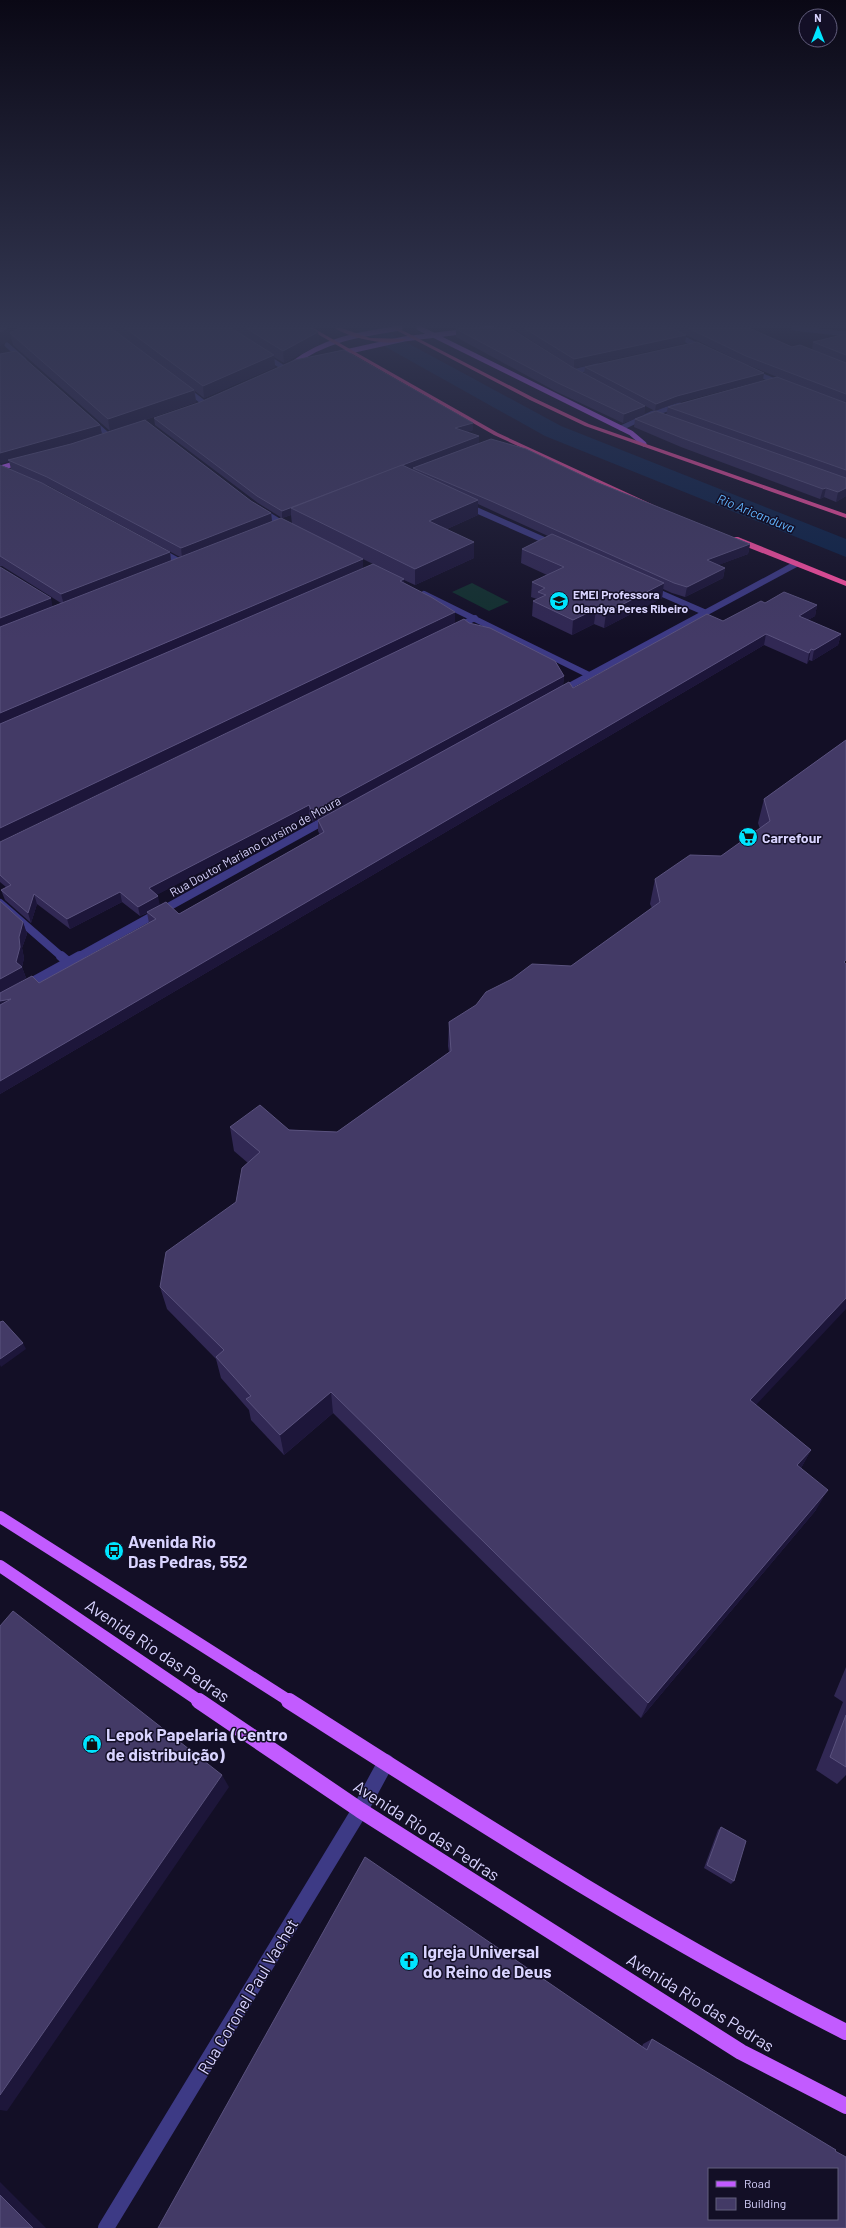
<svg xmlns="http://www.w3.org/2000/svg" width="846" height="2228" viewBox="0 0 846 2228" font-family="Barlow,sans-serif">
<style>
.green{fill:#12302f}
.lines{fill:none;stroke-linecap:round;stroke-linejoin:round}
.river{fill:#0c2248;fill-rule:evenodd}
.minor-far4{stroke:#3d3a85;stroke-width:5}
.minor-far3{stroke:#3d3a85;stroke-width:6}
.minor-far2{stroke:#3d3a85;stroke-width:8}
.minor-far1{stroke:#3d3a85;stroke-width:10}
.minor{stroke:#3d3a85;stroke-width:16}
.major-far2{stroke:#c25bff;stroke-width:5}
.major-far1{stroke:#c25bff;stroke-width:12}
.major{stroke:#c25bff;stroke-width:16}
.highway{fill:#ff4fa3;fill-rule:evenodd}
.wall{fill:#312854;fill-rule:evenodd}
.shaded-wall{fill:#1d163a}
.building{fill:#433a66;stroke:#5a527e;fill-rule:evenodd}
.labels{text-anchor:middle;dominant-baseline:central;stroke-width:3;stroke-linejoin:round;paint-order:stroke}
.far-poi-label{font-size:12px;font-weight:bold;fill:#d9d4ff;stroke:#130f26;text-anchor:start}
.far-street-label{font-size:12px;fill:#d9d4ff;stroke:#130f26}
.far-water-label{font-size:13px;font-style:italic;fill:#62b6ff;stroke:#130f26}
.poi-label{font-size:14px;font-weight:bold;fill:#d9d4ff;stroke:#130f26;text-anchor:start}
.near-poi-label{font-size:17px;font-weight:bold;fill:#d9d4ff;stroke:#130f26;text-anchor:start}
.near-street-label{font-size:17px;fill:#d9d4ff;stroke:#130f26}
</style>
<rect width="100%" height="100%" fill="#130f26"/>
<path class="green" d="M472 583 509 602 489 611 452 592Z"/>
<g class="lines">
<path class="river" d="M356 328H380L561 426 846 539V557L545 436 359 332Z"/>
<g class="minor-far4">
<path d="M663 328 704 349"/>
<path d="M794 328 846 334"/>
<path d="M7 345 24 360"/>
<path d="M264 355 284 368"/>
<path d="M751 371 782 384"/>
<path d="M573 372 597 366"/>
<path d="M185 388 204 403"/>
<path d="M91 420 110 437"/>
<path d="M621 428 651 414 680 405"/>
</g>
<g class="minor-far3">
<path d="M467 506 553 544"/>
<path d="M260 510 288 527"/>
<path d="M158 550 182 563"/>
<path d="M651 589 704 612"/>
<path d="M424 594 589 675"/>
<path d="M456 627 475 618"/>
<path d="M560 691 796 564"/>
</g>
<g class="minor-far2">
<path d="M0 903 62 957"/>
<path d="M78 957 329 818"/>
</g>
<g class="minor-far1">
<path d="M61 956 68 962"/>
<path d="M0 1000 80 956"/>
</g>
<path class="minor" d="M106 2228 360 1810 386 1762"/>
<g class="major-far2">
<path d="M419 328 631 433 644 444"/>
<path d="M332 355 404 339 492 328"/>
<path d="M294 363C325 339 362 334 400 328"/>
<path d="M0 468 21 462"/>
</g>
<g class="major-far1">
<path d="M0 1517 291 1702"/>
<path d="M0 1566 201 1702"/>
</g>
<g class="major">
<path d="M199 1701 360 1810 741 2052 846 2106"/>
<path d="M289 1701C471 1817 653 1935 846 2032"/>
</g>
<g class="highway">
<path d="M307 328H313L498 433 658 507 653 508 494 435Z"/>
<path d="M335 328H341L370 338 407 339C392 348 349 338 335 328Z"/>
<path d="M392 328H398L534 398 589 424 846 514V518L585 426 530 400Z"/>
<path d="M732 537H738L846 581V586L732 541Z"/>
</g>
</g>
<g class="wall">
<path d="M0 328H310L318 332 319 344 284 363 274 357 275 367 204 398 195 391 196 402 145 420 251 501 271 513 272 522 292 524 291 515 282 518 258 503 155 425 154 418 473 423V430L466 432 479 436V443L596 482 750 544 748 554 718 565 725 568 723 578 685 597 672 593 663 589 662 598 604 628 594 624 572 635 532 616 533 601 537 599 531 597 532 582 547 575 521 563 522 549 548 536 478 504V515L447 529 474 558 415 585 404 580V583L455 623 0 841V567L53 607 61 603 2 566H0V465L11 469 9 461 0 464 100 425 102 434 110 431 13 345 11 338 0 346ZM82 441 71 444 53 449ZM14 471 49 486 180 557 171 561 170 552ZM341 548 373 564 363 569V559Z"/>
<path d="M512 328H749L792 347 812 350 813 342 846 334V496L836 502 824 497 820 499 681 447 634 427 635 419 666 415 668 407 777 377 748 365 763 380 676 403 655 411 584 374 585 367 739 361 686 335 685 343 574 368Z"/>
<path d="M456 329 572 367 645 406 644 415 623 423 557 392 456 337Z"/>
<path d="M765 603 817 605 815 616 808 620 841 634 838 645 812 661 809 660 807 664 764 645 0 1094V901L23 922 27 934 22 948 24 958 22 967 26 978 11 987 39 983 149 923 147 913 140 916 122 902 70 929 37 904 31 923 5 900 1 890 6 887 0 882V842L469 623 564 676 563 685 573 688 723 621ZM503 718 318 820V831L320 835 179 914 160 906 156 895 309 815 313 822Z"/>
<path d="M846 740 756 1405 811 1450 801 1468 816 1510 641 1718 333 1413 284 1455 251 1420 249 1410 221 1378 216 1359 167 1309 160 1287 236 1202 248 1163 234 1151 230 1127 337 1132 449 1052 448 1046 449 1022 571 966 652 908 650 904 655 879 721 856 760 829 758 823 764 799Z"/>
<path d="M846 1667V1775L837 1784 816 1770 843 1702 834 1696Z"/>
<path d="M721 1827 734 1881 731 1884 704 1868 718 1830Z"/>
<path d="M652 2039 835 2151 846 2228 642 2047 643 2044Z"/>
</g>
<g class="shaded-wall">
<path d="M7 328H26L10 333 11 338 0 346V332Z"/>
<path d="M318 332 319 344 284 363 283 351Z"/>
<path d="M686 335 685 343 574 368V359Z"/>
<path d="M274 355 275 367 204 398 203 386Z"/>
<path d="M764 373 763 380 676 403 655 411 656 404 677 396Z"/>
<path d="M194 390 196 402 110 432 108 419Z"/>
<path d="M645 406 644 415 623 423 624 414Z"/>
<path d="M473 423V430L455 435V428Z"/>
<path d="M100 425 102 435 10 461 8 460 9 461 0 464V453Z"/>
<path d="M479 436V443L413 468V469L299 512 291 508V515L282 518V511Z"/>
<path d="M826 488 824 497 820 499 823 489Z"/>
<path d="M846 488V496L836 502 838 492Z"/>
<path d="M478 500V515L429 537V521Z"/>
<path d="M271 513 272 522 182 558 181 548Z"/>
<path d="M474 542V558L415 585V569Z"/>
<path d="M750 544 748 554 705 570 707 560Z"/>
<path d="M170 552 171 562 64 605 61 594Z"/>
<path d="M363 559V570L0 726V713Z"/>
<path d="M725 568 723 578 685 597 687 587Z"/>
<path d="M404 579 405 590 400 581Z"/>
<path d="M664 583 662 598 604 628 606 613Z"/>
<path d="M51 598 53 609 0 630V618Z"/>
<path d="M817 605 815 616 796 627 799 616Z"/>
<path d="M596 609 594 624 572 635 573 620Z"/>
<path d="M455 612V623L0 841V828Z"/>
<path d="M766 634 764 645 0 1094V1081Z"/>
<path d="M841 634 838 645 812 661 814 650Z"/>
<path d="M811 649 809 660 807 664 809 653Z"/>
<path d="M564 676 563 685 313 822 312 812Z"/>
<path d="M309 805V815L151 898 149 888Z"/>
<path d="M120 892 122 902 70 929 67 919Z"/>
<path d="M34 894 37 904 31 923 28 913Z"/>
<path d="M158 896 160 906 140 916 138 907Z"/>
<path d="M23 922 27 934 22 948 24 958 22 967 26 978 0 993V979L16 962 19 937Z"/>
<path d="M11 999 0 1013V1001Z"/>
<path d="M846 1298V1309L741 1421 750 1400Z"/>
<path d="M23 1343 26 1349 1 1367 0 1365V1359Z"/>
<path d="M331 1392 333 1413 284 1455 280 1435Z"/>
<path d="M811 1450 800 1470 797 1465Z"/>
<path d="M828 1490 816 1510 641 1718 648 1703Z"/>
<path d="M222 1775 229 1787 7 2111 0 2110V2095Z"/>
<path d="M0 2182 46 2228H33L0 2195Z"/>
</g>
<g class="building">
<path d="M0 328H7L0 332Z"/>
<path d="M19 328H111L194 390 108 419 10 333Z"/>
<path d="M125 328H231L274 355 203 386Z"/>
<path d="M246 328H310L318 332 283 351Z"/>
<path d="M468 328H510L572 367 645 406 624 414 558 383 456 329Z"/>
<path d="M524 328H671L686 335 574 359Z"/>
<path d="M688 328H749L792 347 800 345 846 363V394L746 356Z"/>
<path d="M846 334V355L813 342Z"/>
<path d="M697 342 764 373 677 396 656 404 585 367Z"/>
<path d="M344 350 473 423 455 428 479 436 282 511 257 496 154 418 198 403 295 360Z"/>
<path d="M16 351 100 425 0 453V354Z"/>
<path d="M777 377 846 403V470L668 407Z"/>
<path d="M656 411 846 478V488L838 492 826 488 823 489 682 438 635 419Z"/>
<path d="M145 420 251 501 271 513 181 548 47 477 8 460 71 444Z"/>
<path d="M491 439 526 449 596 482 750 544 707 560 725 568 687 587 674 583 491 501 413 468Z"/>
<path d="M0 465 42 483 170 552 61 594 0 556Z"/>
<path d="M402 465 478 500 429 521 474 542 415 569 291 508Z"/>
<path d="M281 518 363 559 0 713V627Z"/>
<path d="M552 534 664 583 606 613 596 609 573 620 533 601 546 595 538 592 545 588 532 582 564 567 522 549Z"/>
<path d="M373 564 404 579 400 581 431 597 455 612 0 828V724Z"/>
<path d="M0 567 51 598 0 618Z"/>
<path d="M784 592 817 605 799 616 841 634 814 650 811 649 809 653 766 634 0 1081V1005L11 999 0 1001V993L32 976 39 983 156 919 147 912 166 902 179 914 324 832 318 820 569 682 573 688 707 614 723 621 761 601 765 603Z"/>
<path d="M464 619 469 623 490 628 555 661 564 676 312 812 309 805 149 888 158 896 138 907 120 892 67 919 34 894 28 913 1 890 11 885 0 875V842Z"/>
<path d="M846 740V960L844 962 846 964V1298L750 1400 811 1450 797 1465 828 1490 648 1703 331 1392 280 1435 246 1399 251 1396 216 1357 224 1350 160 1287 166 1252 236 1202 242 1168 260 1152 230 1127 260 1105 289 1130 337 1132 451 1051 449 1022 476 1005 486 992 512 979 532 964 571 966 660 902 655 879 690 855 721 856 770 821 764 799Z"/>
<path d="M0 901 23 922 19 937 20 947 16 962 22 967 0 979Z"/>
<path d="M3 1321 23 1343 0 1359V1322Z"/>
<path d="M13 1611 222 1775 0 2095V1626Z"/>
<path d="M846 1715V1767L830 1757Z"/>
<path d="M721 1827 746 1841 734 1881 707 1865Z"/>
<path d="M365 1857 647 2050 652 2039 836 2150 835 2151 846 2157V2228H158ZM709 2169H837V2219H709Z"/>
<path d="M0 2195 33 2228H0Z"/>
</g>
<linearGradient id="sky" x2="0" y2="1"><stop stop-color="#0a0815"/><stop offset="0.51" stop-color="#333752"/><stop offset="1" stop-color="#333752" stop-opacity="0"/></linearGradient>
<rect width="846" height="639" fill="url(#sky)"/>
<defs>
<symbol id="school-disc" viewBox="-11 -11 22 22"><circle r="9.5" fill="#00e5ff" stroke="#130f26"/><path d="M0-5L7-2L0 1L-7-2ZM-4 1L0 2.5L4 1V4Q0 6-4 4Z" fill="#111"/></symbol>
<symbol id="supermarket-disc" viewBox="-11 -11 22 22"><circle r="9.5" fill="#00e5ff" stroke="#130f26"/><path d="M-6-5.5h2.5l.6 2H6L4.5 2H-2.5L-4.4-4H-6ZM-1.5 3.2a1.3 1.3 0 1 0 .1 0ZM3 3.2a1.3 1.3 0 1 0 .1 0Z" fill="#111"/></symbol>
<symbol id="bus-disc" viewBox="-11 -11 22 22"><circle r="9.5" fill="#00e5ff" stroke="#130f26"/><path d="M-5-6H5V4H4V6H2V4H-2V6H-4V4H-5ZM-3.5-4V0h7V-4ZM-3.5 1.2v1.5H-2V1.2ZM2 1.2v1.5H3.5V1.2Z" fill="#111"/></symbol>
<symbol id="shop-disc" viewBox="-11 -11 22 22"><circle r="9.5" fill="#00e5ff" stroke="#130f26"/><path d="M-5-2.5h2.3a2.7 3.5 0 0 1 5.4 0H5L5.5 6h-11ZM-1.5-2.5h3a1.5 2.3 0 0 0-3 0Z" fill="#111"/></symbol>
<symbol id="church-disc" viewBox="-11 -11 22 22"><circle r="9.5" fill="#00e5ff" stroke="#130f26"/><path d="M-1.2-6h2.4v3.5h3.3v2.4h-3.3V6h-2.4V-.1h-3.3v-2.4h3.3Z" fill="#111"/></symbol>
</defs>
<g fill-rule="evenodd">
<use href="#school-disc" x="548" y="590" width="22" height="22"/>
<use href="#supermarket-disc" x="737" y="826" width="22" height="22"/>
<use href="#bus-disc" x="103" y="1540" width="22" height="22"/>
<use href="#shop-disc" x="81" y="1733" width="22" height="22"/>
<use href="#church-disc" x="398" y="1950" width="22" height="22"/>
</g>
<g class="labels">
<g class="far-poi-label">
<text x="573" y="594">EMEI Professora<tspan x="573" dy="14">Olandya Peres Ribeiro</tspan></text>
</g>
<g class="far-street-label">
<text transform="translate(255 846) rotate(-29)">Rua Doutor Mariano Cursino de Moura</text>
</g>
<g class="far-water-label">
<text transform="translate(756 513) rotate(22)">Rio Aricanduva</text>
</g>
<g class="poi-label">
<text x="762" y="837">Carrefour</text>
</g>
<g class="near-poi-label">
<text x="128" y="1541">Avenida Rio<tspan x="128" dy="20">Das Pedras, 552</tspan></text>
<text x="106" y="1734">Lepok Papelaria (Centro<tspan x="106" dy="20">de distribuição)</tspan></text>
<text x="423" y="1951">Igreja Universal<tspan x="423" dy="20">do Reino de Deus</tspan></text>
</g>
<g class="near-street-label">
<text transform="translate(158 1650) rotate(34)">Avenida Rio das Pedras</text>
<text transform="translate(427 1830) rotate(33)">Avenida Rio das Pedras</text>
<text transform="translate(247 1996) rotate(-59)">Rua Coronel Paul Vachet</text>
<text transform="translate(701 2002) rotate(32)">Avenida Rio das Pedras</text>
</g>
</g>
<rect x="708" y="2168" width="130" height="52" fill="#130f26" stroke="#625e7d"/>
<rect x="716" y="2181" width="20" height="6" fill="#c25bff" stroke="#625e7d"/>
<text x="744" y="2188" font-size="12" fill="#d9d4ff">Road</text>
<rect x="716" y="2198" width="20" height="12" fill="#433a66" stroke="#625e7d"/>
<text x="744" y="2208" font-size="12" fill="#d9d4ff">Building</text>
<g transform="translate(818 28)"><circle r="19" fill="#130f26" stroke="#625e7d"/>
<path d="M0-3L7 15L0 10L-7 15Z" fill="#00e5ff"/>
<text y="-6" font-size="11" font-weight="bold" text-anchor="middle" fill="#d9d4ff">N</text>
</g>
</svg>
